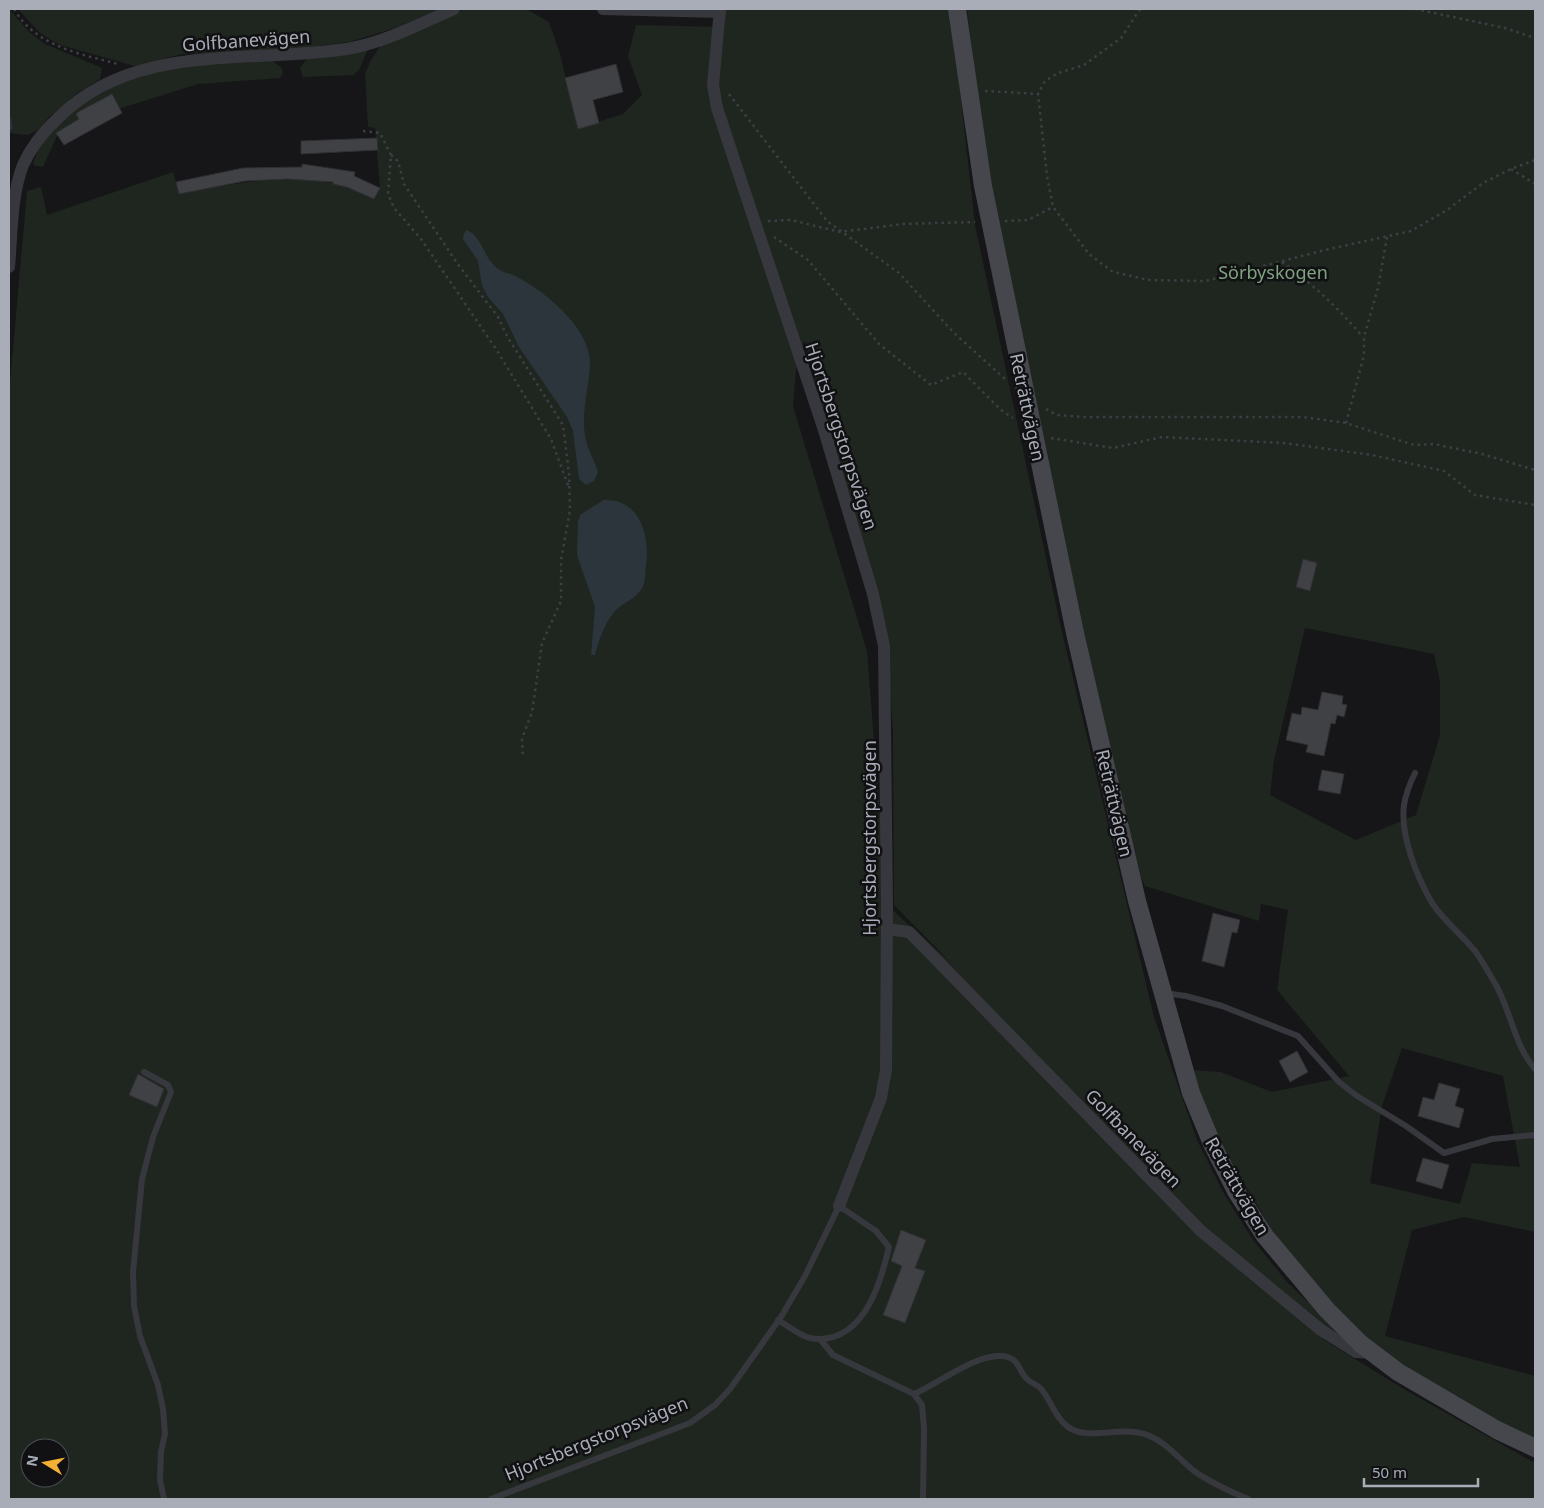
<svg xmlns="http://www.w3.org/2000/svg" width="1544" height="1508" viewBox="0 0 1544 1508" font-family="'Noto Sans',sans-serif">
<style>
.green{fill:#1e261f;fill-rule:evenodd}
.water{fill:#2c353c}
.lines{fill:none;stroke-linecap:round;stroke-linejoin:round}
.stream{stroke:#2c353c;stroke-width:4.5}
.building{fill:#404145;stroke:#303034}
.path{stroke:#3d3f44;stroke-width:2.5;stroke-dasharray:2.5 4;stroke-linecap:butt}
.lane{stroke:#37383d;stroke-width:6}
.street{stroke:#37383d;stroke-width:12}
.secondary{stroke:#45474d;stroke-width:18}
.labels{text-anchor:middle;dominant-baseline:central;stroke-width:5;stroke-linejoin:round;paint-order:stroke}
.street-label{font-size:18px;fill:#a8adb8;stroke:#111113}
.park-label{font-size:18px;fill:#7fa381;stroke:#111113}
</style>
<rect width="100%" height="100%" fill="#161618"/>
<g class="green">
<path d="M9 9 29 32 45 44 102 68 100 79 76 94 49 117 38 130 28 135 9 133Z"/>
<path d="M18 9H439L398 27 349 42 293 49 182 54 135 66 60 45 40 33Z"/>
<path d="M465 9H526L549 22 560 54 578 128 623 114 642 95 628 56 636 25 723 27 726 9H951L975 225 1061 628 1154 1017 1197 1140 1223 1192 1253 1240 1287 1282 1349 1341 1264 1289 1326 1341 1402 1388 1535 1463V1499H9V394L27 191 41 187 47 215 173 172 179 194C234 183 290 172 346 186 356 189 365 195 374 199L380 188 375 128 368 127 365 74 371 60 381 45ZM805 341 824 415 884 621 893 730 894 905 951 963 887 905 867 651 793 406 797 357ZM30 1448H60V1478H30Z"/>
<path d="M967 9H1535V1232L1464 1217 1412 1230 1385 1336 1535 1376V1439L1441 1394 1366 1344 1275 1235 1214 1133 1192 1070 1221 1072 1272 1092 1349 1076 1277 990 1288 910 1261 904 1259 921 1145 886 1140 875 1080 619 993 222ZM1305 628 1434 654 1440 682V735L1416 815 1356 840 1270 795 1274 760ZM1402 1048 1503 1076 1520 1167 1472 1163 1460 1204 1370 1183 1382 1106Z"/>
<path d="M368 49 359 70 353 75 303 77 300 68 307 59Z"/>
<path d="M273 61 282 68 283 73 280 78 198 84 99 115 57 136 43 167 33 165C47 110 130 74 181 66 211 61 243 62 273 61Z"/>
</g>
<g class="water">
<path d="M467 230C484 238 483 260 500 270 505 273 512 274 517 277 546 292 591 329 590 364 589 389 580 415 586 440 588 451 595 461 598 472L594 481 586 485 579 479 573 431 567 417 519 347 503 314 488 297 482 285 478 261 463 239 464 233Z"/>
<path d="M604 500C641 498 650 538 646 566 645 574 646 581 642 588 637 597 626 602 618 608 606 619 599 639 595 655H591L595 607 577 555 578 521 581 514Z"/>
</g>
<g class="lines">
<path class="stream" d="M9 119 10 128"/>
</g>
<g class="building">
<path d="M616 64 623 92 593 100 599 123 578 129 565 78Z"/>
<path d="M112 94 122 113 64 145 56 133 79 119 76 114 80 111Z"/>
<path d="M377 138 378 150 301 154V141Z"/>
<path d="M302 164 355 172 354 176 380 188 374 199 347 187 333 184V182L288 179 245 181 179 194 176 182 243 168 302 167Z"/>
<path d="M1303 559 1317 563 1310 591 1296 587Z"/>
<path d="M1322 692 1343 696 1342 704 1347 705 1344 717 1337 715 1335 724 1331 723 1324 756 1306 752 1308 745 1286 740 1292 713 1301 715 1302 707 1318 710Z"/>
<path d="M1322 770 1344 774 1340 794 1318 790Z"/>
<path d="M1213 913 1240 920 1237 933 1232 932 1224 967 1202 961Z"/>
<path d="M1297 1051 1308 1072 1290 1082 1279 1061Z"/>
<path d="M138 1074 164 1089 157 1107 129 1095Z"/>
<path d="M1439 1083 1460 1089 1455 1106 1464 1109 1459 1128 1418 1116 1423 1097 1434 1100Z"/>
<path d="M1423 1158 1449 1165 1442 1189 1416 1181Z"/>
<path d="M901 1230 926 1240 915 1268 925 1271 905 1323 883 1315 902 1266 891 1261Z"/>
</g>
<g class="lines">
<g class="path">
<path d="M14 9C35 46 80 54 118 64"/>
<path d="M1140 9 1121 38 1084 65 1058 73 1045 81 1038 94 1047 176 1053 207 1089 254 1113 272 1149 280 1205 281 1325 250 1411 231 1447 210 1483 183 1511 169 1535 160"/>
<path d="M1415 9 1505 28 1535 38"/>
<path d="M985 91 1038 94"/>
<path d="M729 94 827 221 899 273 954 333 1005 379"/>
<path d="M363 131 380 133 391 155 388 194 394 208 421 239 496 349 551 439 569 488"/>
<path d="M391 155 398 161 404 184 457 263 498 317 508 338 563 425 569 474 570 510 561 560V601L542 643 532 712 522 739 523 758"/>
<path d="M1511 169 1535 184"/>
<path d="M768 221 791 220 840 232 903 224 975 222"/>
<path d="M1005 221 1028 220 1053 207"/>
<path d="M774 237 808 260 879 344 931 385 963 372 1001 410 1013 418"/>
<path d="M1282 262C1313 284 1338 308 1363 337"/>
<path d="M1046 409 1057 415 1083 417H1303L1346 423 1414 445 1434 444 1482 454 1535 470"/>
<path d="M1346 423 1364 355V337L1378 288 1387 237"/>
<path d="M1051 438 1113 448 1162 437 1284 443 1372 455 1444 471 1475 495 1535 505"/>
</g>
<g class="lane">
<path d="M1415 773C1410 783 1406 793 1404 805 1400 836 1417 877 1432 903 1444 921 1462 935 1475 951 1483 962 1490 975 1497 987 1511 1013 1515 1046 1535 1069"/>
<path d="M1164 993 1186 996 1222 1006 1298 1036 1339 1082 1357 1096 1406 1126 1444 1153 1492 1139 1535 1135"/>
<path d="M144 1072 168 1085 171 1092 153 1137 142 1179 133 1272 134 1306 140 1336 158 1385 163 1409 165 1434 161 1452 160 1480 164 1499"/>
<path d="M820 1339 833 1355 914 1394 922 1405 924 1428 923 1499"/>
<path d="M914 1394C939 1384 979 1350 1008 1357 1020 1361 1019 1372 1027 1379 1032 1384 1039 1385 1042 1390 1052 1403 1055 1417 1068 1427 1089 1442 1124 1424 1150 1436 1168 1444 1179 1459 1194 1471 1211 1483 1229 1491 1248 1499"/>
<path d="M491 1499 690 1423 715 1405 730 1389 781 1317 805 1276 839 1206 876 1231 889 1247C881 1282 865 1338 820 1339 805 1340 791 1328 778 1320"/>
</g>
<g class="street">
<path d="M603 9 720 12"/>
<path d="M720 9 713 85 717 108 823 427 873 594 884 646 887 905 886 1070 881 1098 839 1206"/>
<path d="M9 267C12 234 11 196 23 165 31 147 45 130 59 117 138 40 254 65 352 48 388 41 421 23 454 9"/>
<path d="M887 929 909 932 922 945 1201 1231 1321 1330 1356 1352 1373 1353"/>
</g>
<path class="secondary" d="M957 9 983 186 1075 633 1137 901 1191 1093 1213 1146 1236 1191 1265 1236 1327 1310 1361 1344 1398 1372 1497 1430 1535 1448"/>
</g>
<g class="labels">
<g class="street-label">
<text transform="translate(246 40) rotate(-4)">Golfbanevägen</text>
<text transform="translate(1028 407) rotate(78)">Reträttvägen</text>
<text transform="translate(842 436) rotate(72)">Hjortsbergstorpsvägen</text>
<text transform="translate(1115 803) rotate(77)">Reträttvägen</text>
<text transform="translate(869 838) rotate(-90)">Hjortsbergstorpsvägen</text>
<text transform="translate(1134 1138) rotate(46)">Golfbanevägen</text>
<text transform="translate(1238 1186) rotate(60)">Reträttvägen</text>
<text transform="translate(596 1438) rotate(-22)">Hjortsbergstorpsvägen</text>
</g>
<g class="park-label">
<text x="1273" y="272">Sörbyskogen</text>
</g>
</g>
<rect width="1544" height="1508" fill="none" stroke="#a8adb8" stroke-width="20"/>
<g transform="translate(45 1463) rotate(280)"><circle r="24" fill="#111113" stroke="#4d4f55"/>
<path d="M0-4L9 19L0 12L-9 19Z" fill="#f2b134"/>
<text y="-8" font-size="14" font-weight="bold" text-anchor="middle" fill="#a8adb8">N</text>
</g>
<path d="M1364 1478v8h114v-8" fill="none" stroke="#a8adb8" stroke-width="2.5"/>
<text x="1372" y="1478" font-size="15" fill="#a8adb8" stroke="#111113" stroke-width="4" paint-order="stroke">50 m</text>
</svg>
